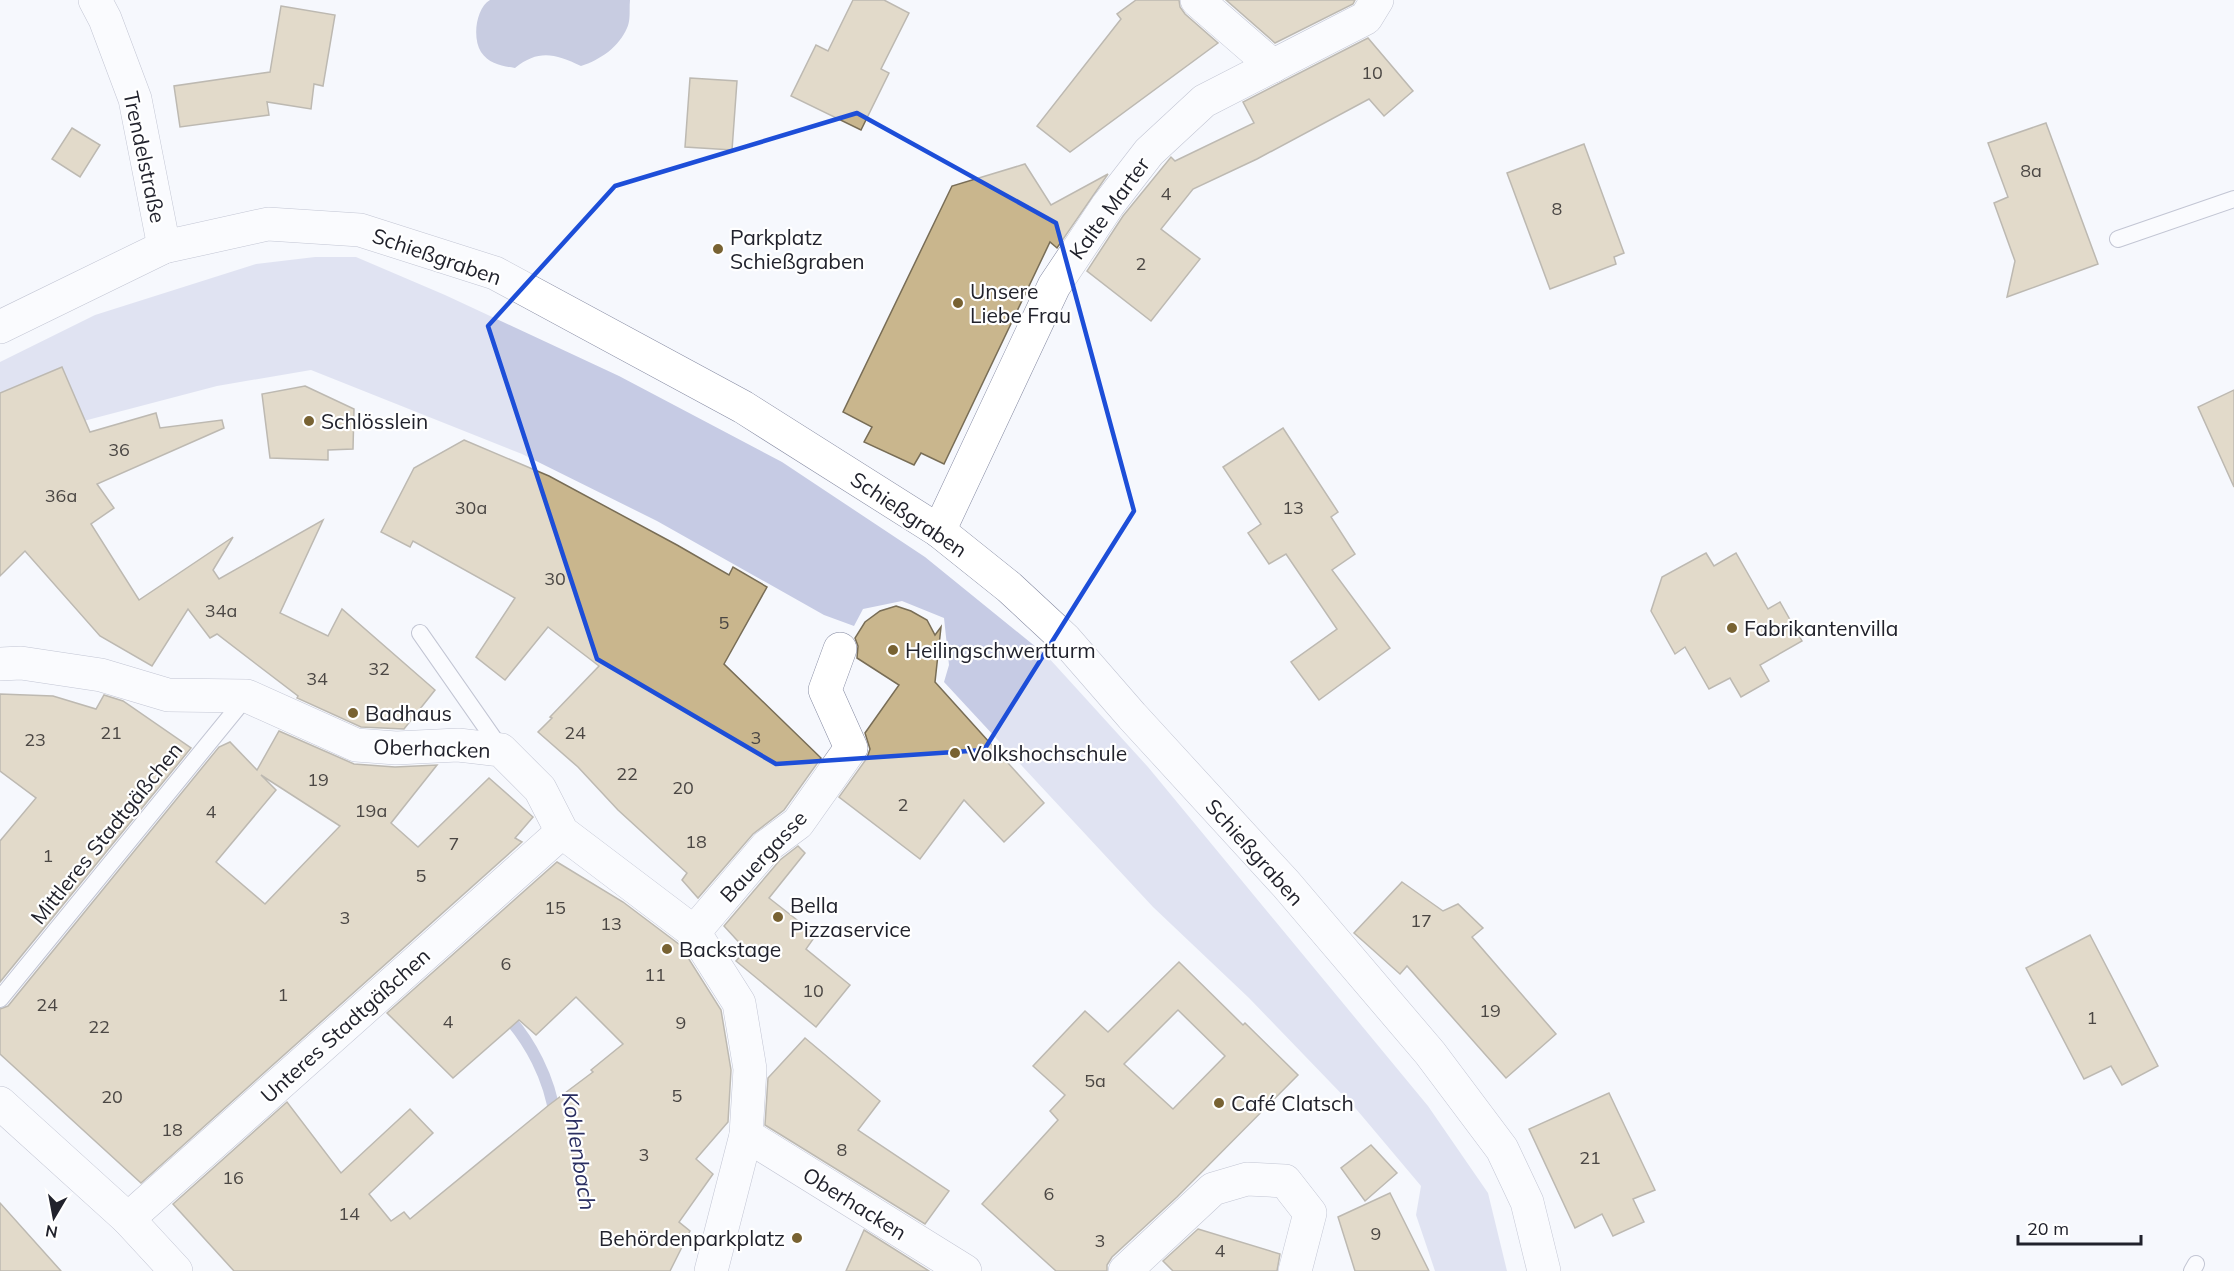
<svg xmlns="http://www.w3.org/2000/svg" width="2234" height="1271" viewBox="0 0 2234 1271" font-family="Mulish,sans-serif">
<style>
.green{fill:#c6cbe4}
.water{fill:#9097be}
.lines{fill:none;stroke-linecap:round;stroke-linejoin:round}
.stream{stroke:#9097be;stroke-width:12}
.building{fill:#c9b68d;stroke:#786d56;stroke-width:1.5;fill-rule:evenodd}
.service-casing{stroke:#8489a1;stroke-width:18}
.minor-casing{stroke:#8489a1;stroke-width:34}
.tertiary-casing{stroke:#8489a1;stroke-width:34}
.service{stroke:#fff;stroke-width:16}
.minor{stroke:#fff;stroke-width:33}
.tertiary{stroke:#fff;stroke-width:33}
.marked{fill:none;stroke:#1d4ed8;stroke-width:4.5;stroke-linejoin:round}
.poi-dot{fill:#786232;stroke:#fff;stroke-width:2}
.labels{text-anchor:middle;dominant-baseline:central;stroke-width:4.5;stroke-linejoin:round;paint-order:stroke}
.number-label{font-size:18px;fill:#4b4744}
.street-label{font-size:21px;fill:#21222c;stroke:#fff}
.poi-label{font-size:21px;fill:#21222c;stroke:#fff;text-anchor:start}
.water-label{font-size:22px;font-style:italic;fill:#2a2e61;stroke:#fff}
</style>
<rect width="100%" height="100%" fill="#f6f8fd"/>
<path class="green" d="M315 257H356L445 295 619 376 782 462 925 557 1047 656 1148 767 1428 1106 1488 1193 1507 1271H1435L1416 1215 1421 1186 1357 1110 1249 998 1153 907 944 682 949 665 944 618 902 601 863 609 854 626 824 615 657 521 522 454 311 370 217 386 15 439 0 415V362L95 315 256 264Z"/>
<path class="water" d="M490 0H630C629 9 631 20 627 28 619 47 600 60 581 66 555 54 539 49 515 68 502 66 489 64 481 52 472 38 476 8 490 0Z"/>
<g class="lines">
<path class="stream" d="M504 1013C530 1040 550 1079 555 1117"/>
</g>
<g class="building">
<path d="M853 0H884L909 13 881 69 889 73 861 130 791 96 816 45 828 51Z"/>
<path d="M1136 0H1179L1180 7 1185 14 1218 43 1070 152 1037 126 1121 19 1117 14Z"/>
<path d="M1226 0H1355L1353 4 1275 43Z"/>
<path d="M281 6 335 15 323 86 314 84 311 109 267 102 269 115 180 127 174 86 270 72Z"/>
<path d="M1368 38 1413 91 1384 116 1369 99 1257 159 1193 189 1161 229 1200 259 1151 321 1087 271 1123 216 1171 157 1175 161 1254 123 1243 102Z"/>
<path d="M690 78 737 81 732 150 685 147Z"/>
<path d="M2046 123 2098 264 2007 297 2015 261 1994 203 2008 197 1988 143Z"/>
<path d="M72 128 100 145 80 177 52 159Z"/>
<path d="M1584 144 1624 253 1614 257 1616 264 1550 289 1507 173Z"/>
<path d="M1025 164 1051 205 1108 174 1057 248 1050 242 944 464 921 453 914 465 864 442 872 427 843 412 952 186Z"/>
<path d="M62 367 90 432 156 413 160 428 222 420 224 428 97 484 114 508 91 524 139 600 233 537 213 570 219 579 323 520 280 613 328 636 342 609 435 690 404 729 361 727 297 698 298 696 217 634 210 638 188 609 152 666 100 636 25 551 0 576V393Z"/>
<path d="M305 386 354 409 353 449 328 450V460L270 458 262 394Z"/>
<path d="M2234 390V487L2198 407Z"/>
<path d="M1283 428 1338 512 1331 517 1355 554 1332 570 1390 648 1319 700 1291 662 1337 629 1286 554 1269 564 1248 533 1261 524 1223 467Z"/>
<path d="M464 440 549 476 677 545 729 575 733 567 767 587 724 664 821 758 784 810 753 834 698 898 682 880 687 873 618 810 578 767 538 732 552 718 550 717 599 666 548 627 505 680 476 657 515 598 413 541 410 547 381 532 414 468Z"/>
<path d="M1706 553 1714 566 1736 553 1768 609 1780 602 1802 641 1760 665 1769 681 1741 697 1730 678 1709 689 1685 647 1675 654 1651 611 1662 577Z"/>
<path d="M896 606 911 611 927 620 935 635 941 627 935 682 1044 803 1004 842 964 800 920 859 839 797 867 758 870 749 865 733 899 685 857 658 858 646 855 638 865 622 880 611Z"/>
<path d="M0 694 53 696 96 709 104 695 123 701 191 748 0 982V841L36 798 0 771Z"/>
<path d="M279 731 354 764 395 767 437 765 391 823 418 847 489 778 533 817 515 838 522 842 141 1183 0 1054V1009L8 1006 219 747 230 742 257 770ZM261 775 340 826 265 904 216 862 276 790Z"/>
<path d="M798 846 805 853 769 898 816 935 806 949 850 985 816 1027 736 961 746 950 724 926 780 860Z"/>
<path d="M557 862 623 902 680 945 721 1010 731 1070 728 1122 696 1159 713 1174 679 1222 690 1231 670 1271H234L173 1204 287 1102 341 1173 410 1109 433 1133 369 1194 391 1221 404 1212 410 1219 549 1105 593 1072 591 1070 623 1044 576 997 536 1035 519 1020 453 1078 387 1013Z"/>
<path d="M1402 882 1443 911 1458 904 1483 928 1472 937 1556 1034 1506 1078 1407 966 1400 974 1354 933Z"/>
<path d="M2090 935 2158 1066 2122 1085 2111 1066 2084 1079 2026 968Z"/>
<path d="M1179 962 1243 1025 1245 1023 1298 1075 1177 1197 1112 1257 1107 1265V1271H1056L982 1204 1058 1120 1050 1111 1065 1095 1033 1066 1085 1011 1108 1032ZM1178 1010 1225 1056 1173 1109 1124 1064Z"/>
<path d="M805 1038 880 1101 858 1130 949 1191 925 1224 765 1125 768 1078Z"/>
<path d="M1609 1093 1655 1190 1633 1199 1644 1222 1613 1236 1602 1214 1575 1228 1529 1129Z"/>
<path d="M1371 1145 1397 1173 1365 1201 1341 1168Z"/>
<path d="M1390 1193 1429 1271H1355L1338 1217Z"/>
<path d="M0 1203 61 1271H0Z"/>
<path d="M1198 1229 1280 1254 1277 1271H1173L1163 1261Z"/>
<path d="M864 1230 929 1271H846Z"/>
</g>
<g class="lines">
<defs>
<g id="service">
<path d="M2118 239 2234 199"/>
<path d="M420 633 501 749"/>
<path d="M0 999 247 696"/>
<path d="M2192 1271 2196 1264"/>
</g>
<g id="minor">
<path d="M95 0 105 19 135 99 164 247"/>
<path d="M1197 0 1273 66"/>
<path d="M0 327 164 247 268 224 360 230 495 273 743 407 939 531 1009 587 1065 639 1132 716 1286 884 1430 1053 1502 1149 1527 1202 1544 1271"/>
<path d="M939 531 1054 286 1108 205 1149 152 1204 101 1366 18 1377 0"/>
<path d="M0 664 21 663 101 675 168 695 247 696 356 745 396 748 458 745 501 750 540 789 562 832 694 932 739 1003 750 1069 746 1135 711 1271"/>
<path d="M694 932 767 846 798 823 851 748 825 690 840 649"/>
<path d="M746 1135 965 1271"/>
<path d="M128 1219 562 832"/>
<path d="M1125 1271 1213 1189 1247 1179 1285 1181 1310 1213 1295 1271"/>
</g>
<path id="tertiary" d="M0 1103 128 1219 176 1271"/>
</defs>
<use href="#service" class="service-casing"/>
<use href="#minor" class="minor-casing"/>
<use href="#tertiary" class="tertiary-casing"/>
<use href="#service" class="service"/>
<use href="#minor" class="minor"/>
<use href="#tertiary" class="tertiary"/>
</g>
<path d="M0 0H2234V1271H0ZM857 113 1056 223 1134 511 984 750 776 764 597 659 488 326 615 186Z" fill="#f6f8fd" fill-opacity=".55" fill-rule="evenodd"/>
<path class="marked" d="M857 113 1056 223 1134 511 984 750 776 764 597 659 488 326 615 186Z"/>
<g class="poi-dot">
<circle cx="718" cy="249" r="6"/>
<circle cx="958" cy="303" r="6"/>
<circle cx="309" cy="421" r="6"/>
<circle cx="1732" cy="628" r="6"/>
<circle cx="893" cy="650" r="6"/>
<circle cx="353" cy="713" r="6"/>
<circle cx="955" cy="753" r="6"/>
<circle cx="778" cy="917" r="6"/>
<circle cx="667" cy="949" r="6"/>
<circle cx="1219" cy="1103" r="6"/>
<circle cx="797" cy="1238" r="6"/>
</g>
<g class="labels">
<g class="number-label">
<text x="1372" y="72">10</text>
<text x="2031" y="170">8a</text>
<text x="1166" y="193">4</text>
<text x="1557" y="208">8</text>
<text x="1141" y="263">2</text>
<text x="119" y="449">36</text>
<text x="61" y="495">36a</text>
<text x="471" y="507">30a</text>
<text x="1293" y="507">13</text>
<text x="555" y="578">30</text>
<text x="221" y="610">34a</text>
<text x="724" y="622">5</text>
<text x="379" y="668">32</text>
<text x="317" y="678">34</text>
<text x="111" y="732">21</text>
<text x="575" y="732">24</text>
<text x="756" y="737">3</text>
<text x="35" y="739">23</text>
<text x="627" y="773">22</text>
<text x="318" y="779">19</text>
<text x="683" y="787">20</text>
<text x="903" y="804">2</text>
<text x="371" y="810">19a</text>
<text x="211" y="811">4</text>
<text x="696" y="841">18</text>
<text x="454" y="843">7</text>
<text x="48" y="855">1</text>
<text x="421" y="875">5</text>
<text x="555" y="907">15</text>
<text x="345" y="917">3</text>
<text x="1421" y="920">17</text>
<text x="611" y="923">13</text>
<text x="506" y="963">6</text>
<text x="655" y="974">11</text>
<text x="813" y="990">10</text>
<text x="283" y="994">1</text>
<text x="47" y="1004">24</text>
<text x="1490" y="1010">19</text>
<text x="2092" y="1017">1</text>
<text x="448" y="1021">4</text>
<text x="681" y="1022">9</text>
<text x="99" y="1026">22</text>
<text x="1095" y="1080">5a</text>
<text x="677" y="1095">5</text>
<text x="112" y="1096">20</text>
<text x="172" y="1129">18</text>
<text x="842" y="1149">8</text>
<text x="644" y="1154">3</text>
<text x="1590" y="1157">21</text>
<text x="233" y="1177">16</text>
<text x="1049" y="1193">6</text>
<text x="349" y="1213">14</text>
<text x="1376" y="1233">9</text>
<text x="1100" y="1240">3</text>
<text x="1220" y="1250">4</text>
</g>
<g class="street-label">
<text transform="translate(145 157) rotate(78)">Trendelstraße</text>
<text transform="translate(1109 208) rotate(-54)">Kalte Marter</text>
<text transform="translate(437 256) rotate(19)">Schießgraben</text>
<text transform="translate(909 514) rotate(34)">Schießgraben</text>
<text transform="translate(432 748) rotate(2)">Oberhacken</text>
<text transform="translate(106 833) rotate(-51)">Mittleres Stadtgäßchen</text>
<text transform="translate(1255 852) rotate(48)">Schießgraben</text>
<text transform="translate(763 856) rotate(-47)">Bauergasse</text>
<text transform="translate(345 1025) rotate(-42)">Unteres Stadtgäßchen</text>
<text transform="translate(855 1203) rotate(32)">Oberhacken</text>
</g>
<g class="poi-label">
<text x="730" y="237">Parkplatz<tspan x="730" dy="24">Schießgraben</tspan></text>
<text x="970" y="291">Unsere<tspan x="970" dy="24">Liebe Frau</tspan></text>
<text x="321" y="421">Schlösslein</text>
<text x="1744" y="628">Fabrikantenvilla</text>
<text x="905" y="650">Heilingschwertturm</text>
<text x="365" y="713">Badhaus</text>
<text x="967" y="753">Volkshochschule</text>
<text x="790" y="905">Bella<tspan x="790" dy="24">Pizzaservice</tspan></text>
<text x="679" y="949">Backstage</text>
<text x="1231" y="1103">Café Clatsch</text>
<text x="785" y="1238" text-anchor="end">Behördenparkplatz</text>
</g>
<g class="water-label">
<text transform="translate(579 1151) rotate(81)">Kohlenbach</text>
</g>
</g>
<g transform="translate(54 1217) rotate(190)" stroke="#ffffff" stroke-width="4.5" paint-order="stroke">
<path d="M0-4.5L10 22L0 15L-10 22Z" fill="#21222c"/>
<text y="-9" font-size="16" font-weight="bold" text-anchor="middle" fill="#21222c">N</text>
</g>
<path d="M2018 1235v9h123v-9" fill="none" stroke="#21222c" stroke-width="3"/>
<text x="2027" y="1235" font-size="18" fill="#21222c" stroke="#ffffff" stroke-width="4.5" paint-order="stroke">20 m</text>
</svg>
